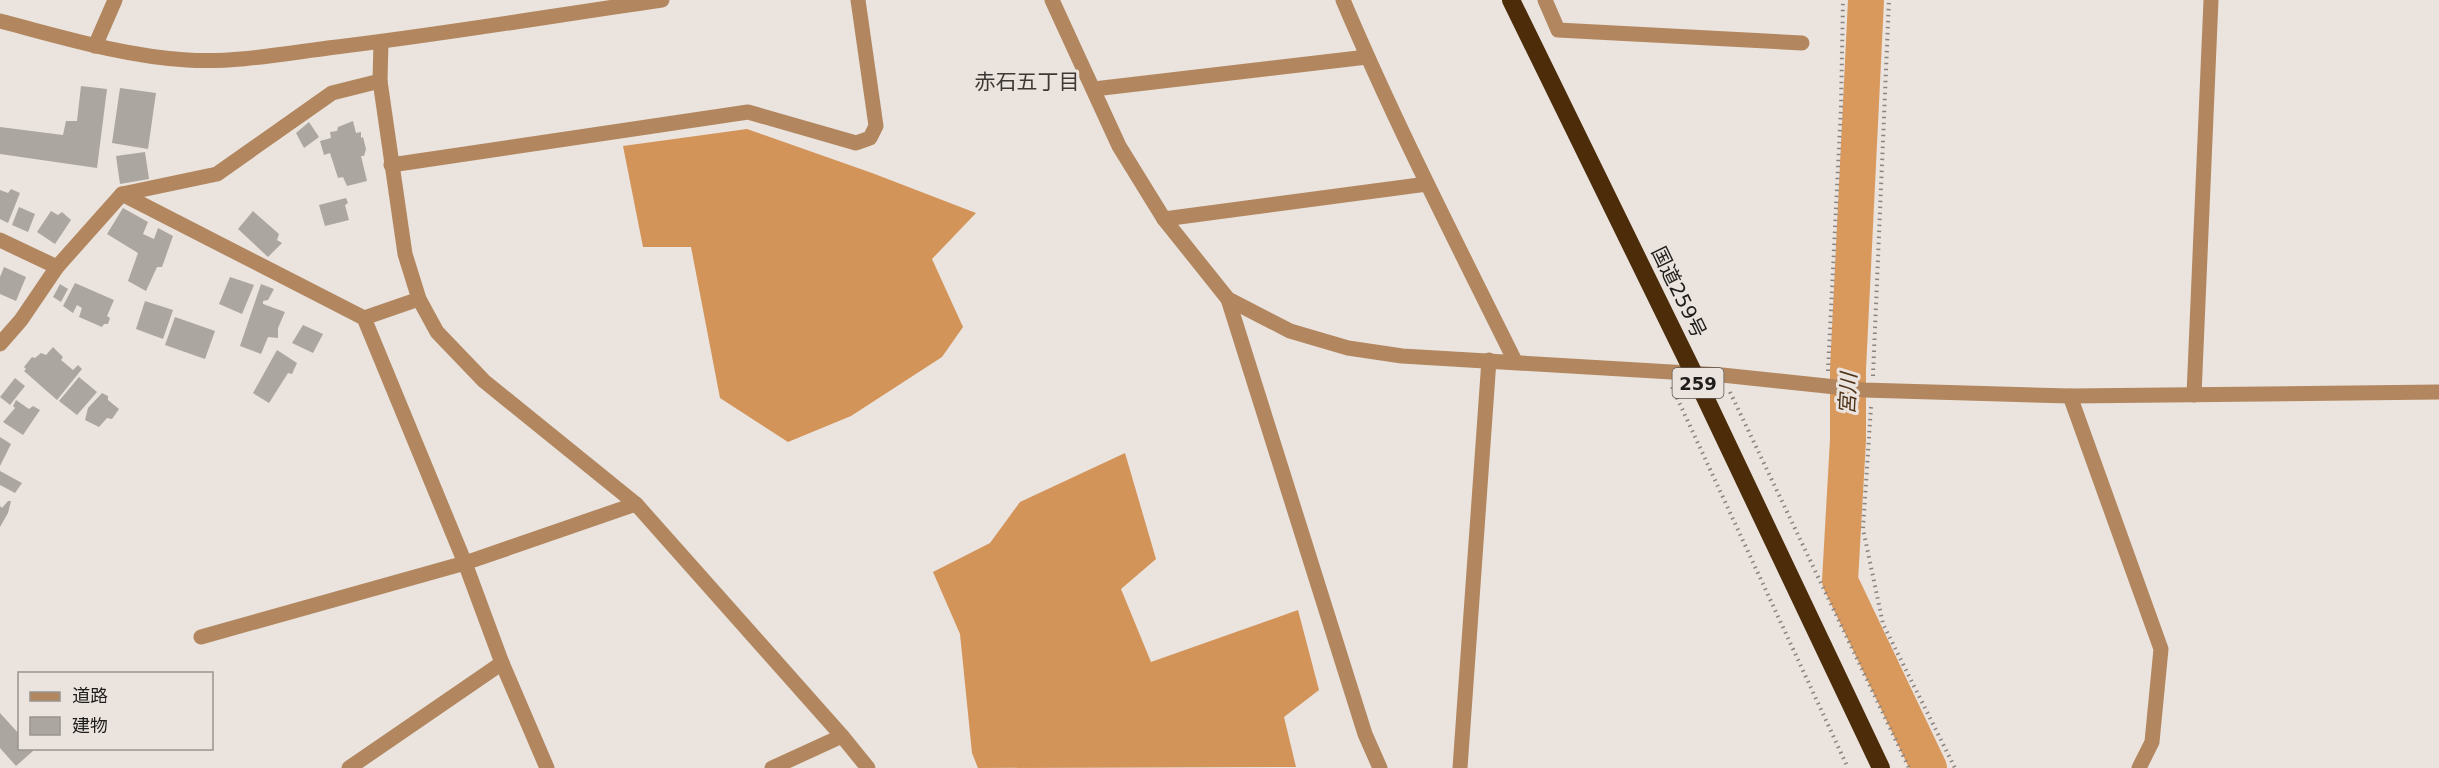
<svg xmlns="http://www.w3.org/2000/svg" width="2439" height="768" viewBox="0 0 2439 768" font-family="'DejaVu Sans','Noto Sans JP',sans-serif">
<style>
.forest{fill:#d39459}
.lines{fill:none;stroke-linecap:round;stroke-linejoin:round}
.river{stroke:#d9995d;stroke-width:36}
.building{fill:#aca6a0}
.path{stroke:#898481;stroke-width:4;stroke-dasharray:1.5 4.5;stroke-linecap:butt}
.minor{stroke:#b2875f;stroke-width:15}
.highway{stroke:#4d2d09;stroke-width:18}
.labels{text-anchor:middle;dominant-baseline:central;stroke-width:6;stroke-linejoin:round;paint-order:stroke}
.shield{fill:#eae3de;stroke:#5c5856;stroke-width:1.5}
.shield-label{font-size:18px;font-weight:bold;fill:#1f1d1b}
.street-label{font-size:20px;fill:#1f1d1b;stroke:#eae3de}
.neighbourhood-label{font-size:21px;fill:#3d3834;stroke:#eae3de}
.water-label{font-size:21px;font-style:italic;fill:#4e3319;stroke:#eae3de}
</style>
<rect width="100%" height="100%" fill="#eae3de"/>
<g class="forest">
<path d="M747 129 872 173 976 213 932 259 963 327 942 357 851 416 788 442 720 398 691 247H643L623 146Z"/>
<path d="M1125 453 1156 559 1121 589 1151 662 1298 610 1319 690 1284 717 1296 767 978 768 972 753 960 634 933 572 990 543 1020 502Z"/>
</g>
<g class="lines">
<path class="river" d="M1866 0 1848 369V440L1840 581 1929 768"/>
</g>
<g class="building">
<path d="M81 86 107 89 97 168 0 154V127L63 135 66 121H77Z"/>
<path d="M120 88 156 93 148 149 112 143Z"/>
<path d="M353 121 356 133 361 132V138L363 137 366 149 364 156H361L367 181 347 186 343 177 338 178 330 153 324 155 320 141 331 138 330 132 337 131 338 127Z"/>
<path d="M309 122 319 137 304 148 296 133Z"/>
<path d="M145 152 149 179 120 184 116 156Z"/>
<path d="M11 189 20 193 8 223 0 219V190L8 193Z"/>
<path d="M346 198 348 203 345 205 349 220 325 226 319 205Z"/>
<path d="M19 207 35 214 28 232 12 225Z"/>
<path d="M123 208 148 222 143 234 154 239 158 228 173 236 162 267H157L146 291 128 281 138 253 107 234Z"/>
<path d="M51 211 58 215 62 212 71 220 55 244 37 232Z"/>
<path d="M253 211 279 234 277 240 282 243 268 257 238 229Z"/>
<path d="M4 267 26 277 16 301 0 294V277Z"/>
<path d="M230 277 254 285 242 314 219 304Z"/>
<path d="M75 283 114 300 107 316 110 318 108 324H104L102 327 79 317 82 308 77 305 73 313 63 306Z"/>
<path d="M60 284 68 289 61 302 53 297Z"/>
<path d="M261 284 274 289 268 300 263 301V304L285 312 278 328V338L268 337 261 354 240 346Z"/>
<path d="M145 301 173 310 163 339 136 329Z"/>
<path d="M175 317 215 331 205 359 165 345Z"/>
<path d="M303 325 323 334 313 353 292 343Z"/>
<path d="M53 347 63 357 61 360 73 370 78 365 82 369 57 400 24 371 26 369 24 367 32 357 35 358 41 353 46 355Z"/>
<path d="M277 350 297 363 292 374 288 373 269 403 253 393Z"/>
<path d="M79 377 97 392 77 415 59 401Z"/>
<path d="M15 378 25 386 10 405 0 397Z"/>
<path d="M102 393 108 396V400L119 409 112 419 107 418 99 427 85 420 88 408Z"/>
<path d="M16 400 29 409 33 406 40 410 23 435 3 422 15 408 13 406Z"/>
<path d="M0 437 11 444 0 466Z"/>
<path d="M0 471 22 483 15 493 0 485Z"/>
<path d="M8 501H11L8 513 0 527V506L2 508Z"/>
<path d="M0 713 20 735V748H31L33 751 16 766 0 748Z"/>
</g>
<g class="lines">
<g class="path">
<path d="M1828 371 1841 107 1843 0"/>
<path d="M1873 376 1889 0"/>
<path d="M1672 387 1848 768"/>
<path d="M1730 392 1909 768"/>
<path d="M1871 407 1863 529 1883 624 1955 768"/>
</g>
<g class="minor">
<path d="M1052 0 1119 146 1164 219 1228 299 1290 331 1348 348 1402 356 1722 375 1864 390 2070 396 2439 392"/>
<path d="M1343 0C1395 123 1456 242 1515 361"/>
<path d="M1545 0 1558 30 1802 43"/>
<path d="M0 21C62 37 123 56 187 60 233 63 282 54 328 48 439 35 550 16 662 0"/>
<path d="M381 42 380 81 405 254 419 299 437 332 484 381 636 504 842 736 868 768"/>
<path d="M95 46 115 0"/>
<path d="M1094 89 1367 57"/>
<path d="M391 165 748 112 856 143 870 138 876 126 858 0"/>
<path d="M122 194 364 318 465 563 502 663 547 768"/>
<path d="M1164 219 1427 184"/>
<path d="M0 240 57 267"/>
<path d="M1228 299 1365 734 1380 768"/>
<path d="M364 318 419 299"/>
<path d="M0 344 21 320 57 267 122 194 217 174 332 93 380 81"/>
<path d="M2194 395 2211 0"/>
<path d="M2070 396 2161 649 2152 742 2139 768"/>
<path d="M201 637 465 563 636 504"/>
<path d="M349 768 502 663"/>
<path d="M772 768 842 736"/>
<path d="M1460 768 1489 360"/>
</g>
<path class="highway" d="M1511 0 1694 374 1881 768"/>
</g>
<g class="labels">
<rect class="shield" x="1672.5" y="368" width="51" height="30" rx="4.5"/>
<g class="shield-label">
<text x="1698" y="383">259</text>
</g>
<g class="street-label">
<text transform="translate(1679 292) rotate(64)">国道259号</text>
</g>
<g class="neighbourhood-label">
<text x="1027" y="82">赤石五丁目</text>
</g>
<g class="water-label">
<text transform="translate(1848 394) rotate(-87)">宮川</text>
</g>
</g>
<rect x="18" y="672" width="195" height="78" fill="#eae3de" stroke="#999490" stroke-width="1.5"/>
<rect x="30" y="692" width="30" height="9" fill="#b2875f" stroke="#999490" stroke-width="1.5"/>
<text x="72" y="702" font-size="18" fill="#1f1d1b">道路</text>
<rect x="30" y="717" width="30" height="18" fill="#aca6a0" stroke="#999490" stroke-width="1.5"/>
<text x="72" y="732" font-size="18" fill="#1f1d1b">建物</text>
</svg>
